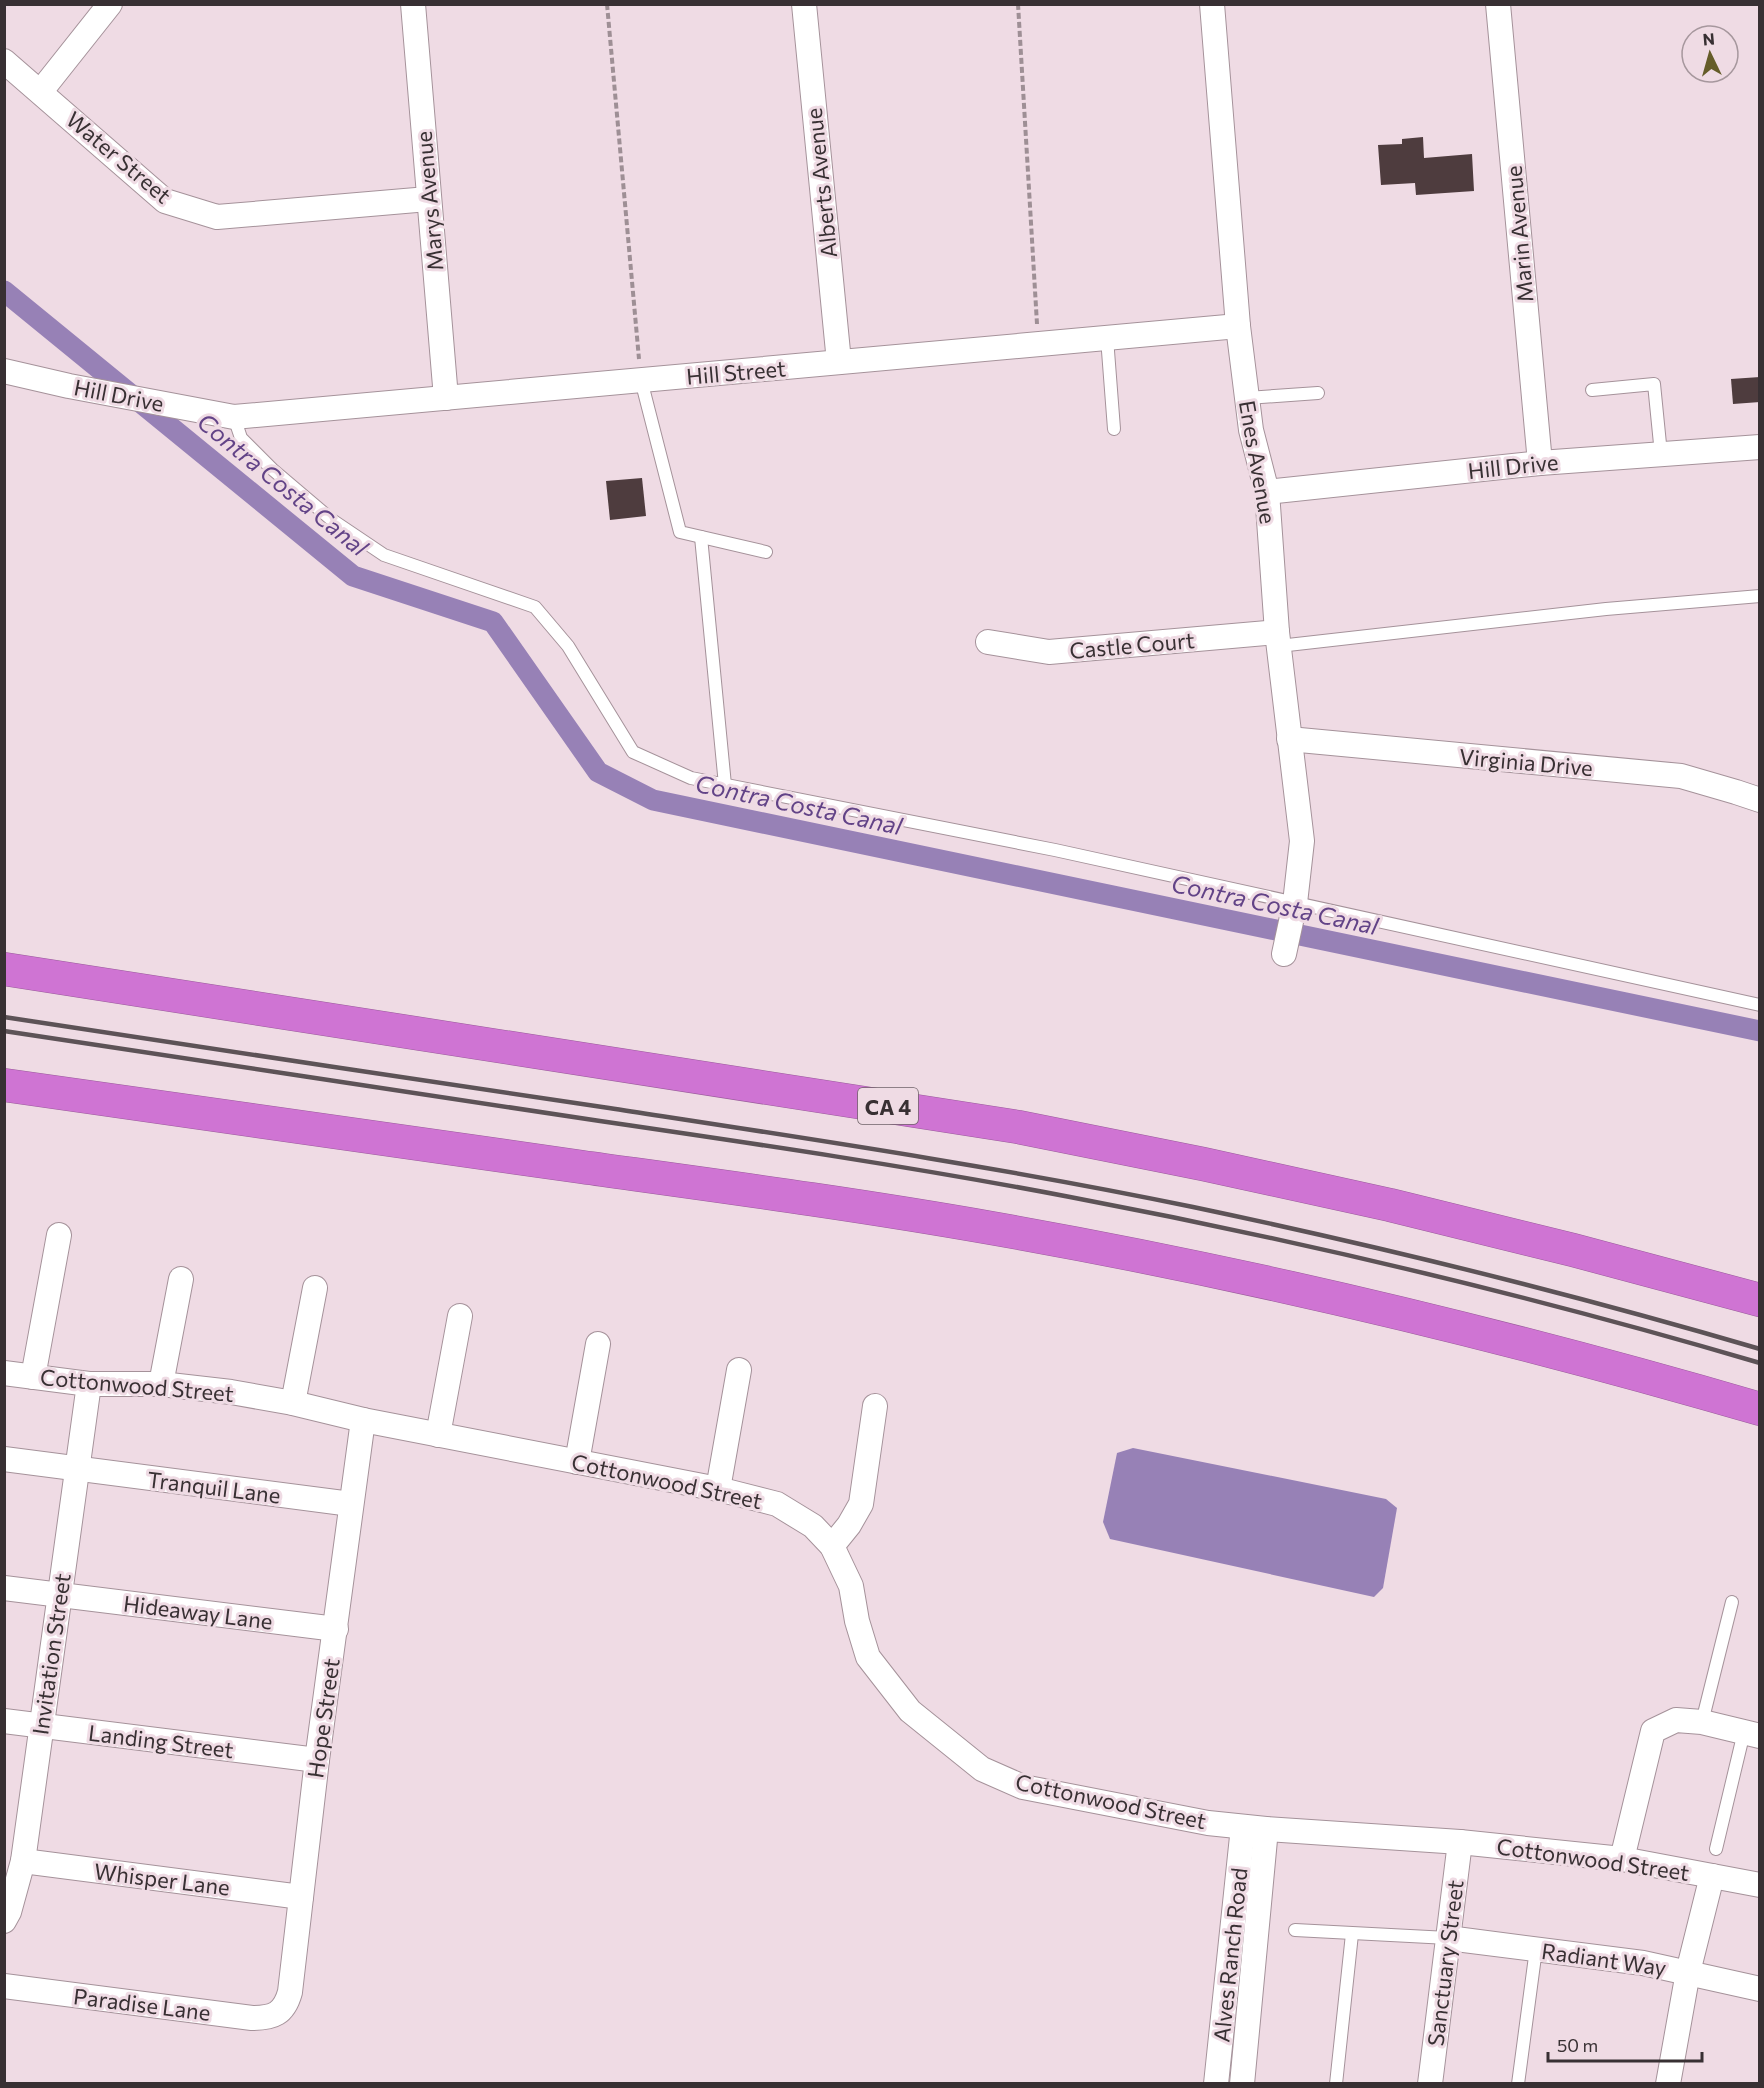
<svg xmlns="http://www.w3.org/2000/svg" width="1764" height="2088" viewBox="0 0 1764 2088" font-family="Commissioner,sans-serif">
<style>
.water{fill:#9781b6}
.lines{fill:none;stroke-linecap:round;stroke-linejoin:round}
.canal{stroke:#9781b6;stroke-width:21}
.building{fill:#4e3c3e}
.lane-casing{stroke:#a5929a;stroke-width:14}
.street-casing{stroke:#a5929a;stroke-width:26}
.highway-casing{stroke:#9a5c9b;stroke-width:34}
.path{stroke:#9e8f95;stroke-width:4;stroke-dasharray:6 3;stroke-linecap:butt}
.lane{stroke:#fff;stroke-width:12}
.street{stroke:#fff;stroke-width:24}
.highway{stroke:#cf74d3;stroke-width:33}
.rail{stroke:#5d5357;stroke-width:4.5}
.labels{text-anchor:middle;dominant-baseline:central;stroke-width:6;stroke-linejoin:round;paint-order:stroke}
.shield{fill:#efdbe4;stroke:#6f6368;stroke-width:1.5}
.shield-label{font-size:21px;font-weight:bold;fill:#383033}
.street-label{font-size:22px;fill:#383033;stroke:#efdbe4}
.water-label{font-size:24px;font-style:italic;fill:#624387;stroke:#efdbe4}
</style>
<rect width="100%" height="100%" fill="#efdbe4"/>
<path class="water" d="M1133 1448 1386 1499 1397 1508 1383 1588 1374 1597 1110 1539 1103 1522 1117 1453Z"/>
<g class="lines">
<path class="canal" d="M4 291 353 576 493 622 598 772 653 800 1760 1031"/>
</g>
<g class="building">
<path d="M1423 137 1424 158 1472 154 1474 191 1416 195 1415 183 1381 185 1378 145 1402 144V139Z"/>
<path d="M1760 377V402L1733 404 1731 379Z"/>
<path d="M642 478 646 516 610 520 606 481Z"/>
</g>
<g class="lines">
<defs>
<g id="lane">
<path d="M1107 338 1114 429"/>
<path d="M641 380 680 532 766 552"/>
<path d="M1592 390 1654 384 1661 454"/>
<path d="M1247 398 1318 393"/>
<path d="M234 417 241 438 272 469 332 520 384 555 535 607 568 646 633 752 691 778 1055 850 1760 1005"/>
<path d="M701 537 725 785"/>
<path d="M1279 646 1606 609 1760 596"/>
<path d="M1702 1722 1732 1602"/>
<path d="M1716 1849 1744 1732"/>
<path d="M1295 1930 1448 1938"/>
<path d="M1336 2084 1352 1934"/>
<path d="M1518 2084 1536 1949"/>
</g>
<g id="street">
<path d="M413 4 446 398"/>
<path d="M804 4 839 362"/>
<path d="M1212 4 1238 326 1251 430 1267 492 1277 632 1302 841 1295 903 1284 954"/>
<path d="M1498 4 1540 463"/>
<path d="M4 61 165 201 217 217 428 199"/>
<path d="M41 91 110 4"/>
<path d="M4 371 69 386 234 417 1238 326"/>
<path d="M1267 492 1540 463 1760 447"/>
<path d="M988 642 1049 652 1277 632"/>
<path d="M1289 739 1681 776 1736 792 1760 800"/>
<path d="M4 1373 89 1384H161L231 1392 293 1403 363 1420 718 1489 777 1504 813 1526 832 1546 851 1586 857 1621 868 1657 910 1711 982 1769 1023 1787 1208 1823 1266 1829 1460 1842 1622 1859 1760 1885"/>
<path d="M33 1377 59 1235"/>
<path d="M161 1384 181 1279"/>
<path d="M293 1403 315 1288"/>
<path d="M438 1435 460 1316"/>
<path d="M4 1459 351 1504"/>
<path d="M577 1462 598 1344"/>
<path d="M718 1489 739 1370"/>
<path d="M832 1546 849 1525 861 1504 875 1406"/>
<path d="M4 1588 336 1629"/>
<path d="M4 1721 317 1760"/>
<path d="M1622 1859 1653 1731 1676 1720 1702 1722 1760 1736"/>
<path d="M23 1861 301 1897"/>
<path d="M4 1921 9 1912 23 1861 89 1384"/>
<path d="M1448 1938 1643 1963 1760 1989"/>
<path d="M4 1986 252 2018C273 2018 284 2014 290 1992L317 1760 363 1420"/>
<path d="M1216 2084 1243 1827"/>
<path d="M1242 2084 1266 1829"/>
<path d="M1430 2084 1460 1842"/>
<path d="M1668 2084 1688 1972 1712 1876"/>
</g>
<g id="highway">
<path d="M4 969 1018 1127 1203 1164 1390 1205 1573 1250 1760 1300"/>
<path d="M4 1085C197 1112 390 1139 582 1167 719 1186 855 1204 991 1228 1248 1273 1509 1336 1760 1409"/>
</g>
</defs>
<use href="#lane" class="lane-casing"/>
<use href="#street" class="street-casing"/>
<use href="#highway" class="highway-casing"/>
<g class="path">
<path d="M607 4 639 359"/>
<path d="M1018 4 1037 324"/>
</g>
<use href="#lane" class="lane"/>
<use href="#street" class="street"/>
<use href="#highway" class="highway"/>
<g class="rail">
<path d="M4 1017C206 1048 407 1078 609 1108 804 1138 1000 1167 1193 1207 1383 1247 1573 1294 1760 1349"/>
<path d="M4 1031C203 1061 401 1091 600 1121 757 1144 914 1167 1070 1197 1302 1241 1533 1296 1760 1363"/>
</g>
</g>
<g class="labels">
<rect class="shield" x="858" y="1088" width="60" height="36" rx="4.5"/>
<g class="shield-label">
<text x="888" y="1106">CA 4</text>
</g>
<g class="street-label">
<text transform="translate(119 157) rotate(40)">Water Street</text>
<text transform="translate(821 183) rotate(-96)">Alberts Avenue</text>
<text transform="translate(429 201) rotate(-95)">Marys Avenue</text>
<text transform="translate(1519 234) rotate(-95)">Marin Avenue</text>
<text transform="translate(736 372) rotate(-5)">Hill Street</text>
<text transform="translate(119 395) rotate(11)">Hill Drive</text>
<text transform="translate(1258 462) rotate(80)">Enes Avenue</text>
<text transform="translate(1513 466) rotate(-6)">Hill Drive</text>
<text transform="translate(1132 645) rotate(-5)">Castle Court</text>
<text transform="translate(1526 762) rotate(5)">Virginia Drive</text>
<text transform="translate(137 1385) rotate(5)">Cottonwood Street</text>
<text transform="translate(667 1481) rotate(12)">Cottonwood Street</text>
<text transform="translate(214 1487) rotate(7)">Tranquil Lane</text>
<text transform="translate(198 1612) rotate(7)">Hideaway Lane</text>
<text transform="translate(51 1654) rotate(-82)">Invitation Street</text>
<text transform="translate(323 1718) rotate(-82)">Hope Street</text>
<text transform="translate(161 1741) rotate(7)">Landing Street</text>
<text transform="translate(1111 1801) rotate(12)">Cottonwood Street</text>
<text transform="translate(1593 1859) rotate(8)">Cottonwood Street</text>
<text transform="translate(162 1879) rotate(7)">Whisper Lane</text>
<text transform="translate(1230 1955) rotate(-84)">Alves Ranch Road</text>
<text transform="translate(1604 1959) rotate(8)">Radiant Way</text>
<text transform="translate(1445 1963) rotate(-83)">Sanctuary Street</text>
<text transform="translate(142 2004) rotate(7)">Paradise Lane</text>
</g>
<g class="water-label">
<text transform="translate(283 484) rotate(39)">Contra Costa Canal</text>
<text transform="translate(799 804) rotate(12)">Contra Costa Canal</text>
<text transform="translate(1275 904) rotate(12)">Contra Costa Canal</text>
</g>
</g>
<rect width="1764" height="2088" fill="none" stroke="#383033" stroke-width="12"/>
<g transform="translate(1710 54) rotate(355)"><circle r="28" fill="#efdbe4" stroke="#a6979d" stroke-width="1.5"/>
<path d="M0-4.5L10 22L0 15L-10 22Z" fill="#655c29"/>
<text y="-9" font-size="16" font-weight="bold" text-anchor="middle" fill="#383033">N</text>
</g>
<path d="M1548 2052v9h154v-9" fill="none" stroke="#383033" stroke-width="3"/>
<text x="1557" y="2052" font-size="18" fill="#383033" stroke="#efdbe4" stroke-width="4.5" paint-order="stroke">50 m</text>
</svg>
